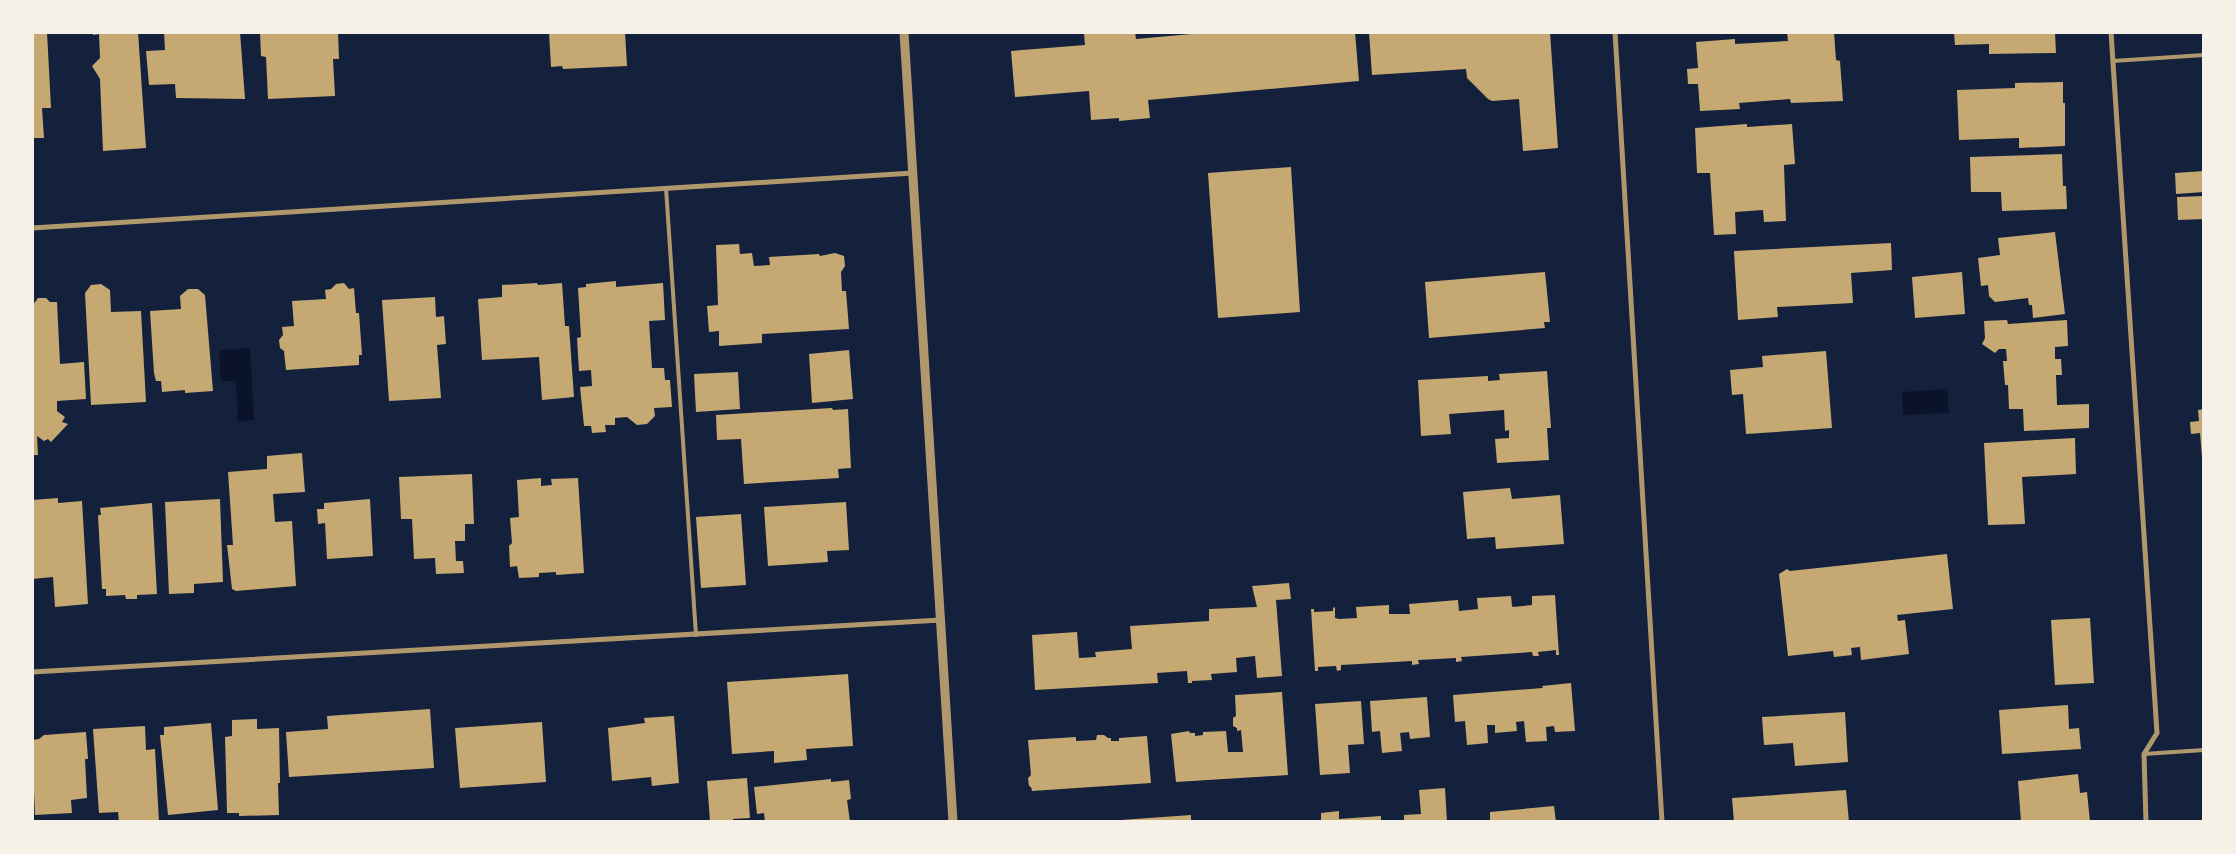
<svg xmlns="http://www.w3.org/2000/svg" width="2236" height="854" viewBox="0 0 2236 854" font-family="Commissioner,sans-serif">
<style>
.water{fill:#0b132b}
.building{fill:#c6a872}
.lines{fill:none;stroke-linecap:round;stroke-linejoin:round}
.service{stroke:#b1986c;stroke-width:4}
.minor{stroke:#b1986c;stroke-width:5}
.tertiary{stroke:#b1986c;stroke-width:9}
</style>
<rect width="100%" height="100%" fill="#14213d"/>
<g class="water">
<path d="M250 348 254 420 238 422 236 381H221L219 350Z"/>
<path d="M1947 389 1949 413 1903 415 1902 392Z"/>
</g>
<g class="building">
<path d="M32 32H47L51 108H42L44 138H32Z"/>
<path d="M93 32H138L146 148 103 151 100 79 92 66 100 58 99 34 93 35Z"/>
<path d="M164 32H240L245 99 176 98 175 84 149 85 146 51 165 50Z"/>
<path d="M260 32H338L339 59H333L335 96 268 99 266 57 261 56Z"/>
<path d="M549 32H625L627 66 563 69 562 66 551 67Z"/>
<path d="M1103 32H1135L1136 39 1214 32H1355L1359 81 1148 100 1150 118 1119 121V118L1091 120 1089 91 1015 97 1011 51 1085 45 1084 34Z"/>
<path d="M1369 32H1550L1558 148 1523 151 1519 99 1492 101 1488 99 1467 78 1466 69 1372 75Z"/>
<path d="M1834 32 1836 60 1840 61 1843 101 1791 103 1790 99 1739 103 1740 109 1700 111 1698 84H1688L1687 69 1698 68 1696 42 1735 39V44L1788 41 1787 33Z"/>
<path d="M1954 32H2055L2056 53 1989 54V44L1955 45Z"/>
<path d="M2063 82V103H2065V146L2019 148V138L1959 140 1957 90 2015 88V83Z"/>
<path d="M1747 124V127L1792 124 1795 164 1784 165 1786 221 1764 222 1763 210 1735 212 1736 234 1714 235 1710 173H1697L1695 128Z"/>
<path d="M2062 154 2063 186H2066L2067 209 2002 211 2001 192H1971L1970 157Z"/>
<path d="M1291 167 1300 312 1218 318 1208 173Z"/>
<path d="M2204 171V192L2176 194 2175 173Z"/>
<path d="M2204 196V219L2178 220 2177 197Z"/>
<path d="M2055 232 2065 314 2033 318 2032 305H2029L2028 298 1995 302 1989 296 1988 285 1981 286 1978 258 2000 255 1998 238Z"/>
<path d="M1891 243 1892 270 1851 273 1853 303 1777 307 1778 317 1738 320 1734 251Z"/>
<path d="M739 244 740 254 752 253 754 266 770 265 769 257 819 254 820 256 835 253 844 256 845 266 841 272 842 291H846L849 329 762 334V343L719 346V331L709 332 707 306 718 305 716 245Z"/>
<path d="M1545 272 1550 322H1544L1545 328 1429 338 1425 282Z"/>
<path d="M1962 272 1965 314 1915 318 1912 277Z"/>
<path d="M616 281V287L663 283 665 320 649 321 652 368H664L665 380H670L672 407 654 408 655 416 647 424 637 425 627 417 615 418V425H605L606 432 592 433 591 426H584L580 387 592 386 591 370 579 371 577 338 581 337 578 288 586 287V284Z"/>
<path d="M344 283 349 289 354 288 356 313H359L362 355H359V365L286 370 284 351 280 348 279 340 283 335 282 327 294 326 292 301 326 299 325 290 331 289 336 284Z"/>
<path d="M537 283 538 285 562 283 565 326H569L574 397 542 400 539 357 482 360 478 299 502 297V285Z"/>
<path d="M101 284 110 290 111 312 141 311 146 402 91 405 85 293 91 285Z"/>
<path d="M188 289H198L205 295 213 391 185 393V390L162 392 161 381H156L154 373 150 311 181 309 180 296Z"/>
<path d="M435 297 436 317 444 316 446 344 437 345 441 398 389 401 382 300Z"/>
<path d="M38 298H46L50 302H57L60 364 84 362 86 399 57 401V411L65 417 62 422 68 424 51 442 48 439 44 441 37 436 38 455H32V306Z"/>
<path d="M2007 320 2008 324 2067 320 2068 346 2055 347V359H2061L2062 375H2056L2057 405 2089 404V428L2024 431 2023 409H2009L2008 385H2005L2003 361H2007L2006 349H1999L1995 353 1982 344 1985 338 1984 321Z"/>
<path d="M849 350 853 399 812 403 809 354Z"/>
<path d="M1826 351 1832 428 1746 434 1743 394 1732 395 1730 370 1763 367 1762 356Z"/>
<path d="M1547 371 1551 428H1547L1549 460 1497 463 1495 439 1509 438V430L1505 431 1504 410 1449 414 1451 434 1421 436 1418 380 1488 376V381L1500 380 1499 374Z"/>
<path d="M738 372 740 409 696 412 694 374Z"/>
<path d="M832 408 833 410 848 409 851 468 838 469 839 478 744 484 741 439 717 440 716 415Z"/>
<path d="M2204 409V456L2202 457 2200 433 2191 434 2190 422 2199 421 2198 410Z"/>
<path d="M2075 438 2076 474 2022 477 2025 524 1988 525 1984 443Z"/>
<path d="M302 453 305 492 273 494 275 522 292 521 296 586 236 591 232 589 227 545H233L228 472 267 469V456Z"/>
<path d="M472 474 474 524H465V541H455L456 561H463L464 573 436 574 435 558 414 559 412 519H401L399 477Z"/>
<path d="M541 478V486L552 485 551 479 578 478 584 573 556 575V572L539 573V577L519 578 517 566 510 567 509 546 512 543 510 518 519 517 517 480Z"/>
<path d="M1510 488 1512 499 1560 495 1564 544 1496 549 1495 537 1467 539 1463 492Z"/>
<path d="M58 498V503L82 501 88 604 55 607 53 577 32 579V500Z"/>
<path d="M220 499 223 582 194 584V593L169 594 165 502Z"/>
<path d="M370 499 373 556 327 559 325 523 318 524 317 509H324V503Z"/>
<path d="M846 502 849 550 827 551 828 562 768 566 764 507Z"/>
<path d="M152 503 157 594 137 595V599H126L125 595 106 596V589H102L98 515H101L100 508Z"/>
<path d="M741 514 746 585 701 588 696 517Z"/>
<path d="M1947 554 1953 609 1897 615 1898 621 1905 620 1909 654 1861 660 1860 647 1851 648 1852 655 1834 657 1833 651 1788 656 1779 574 1787 569 1790 571Z"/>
<path d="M1289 583 1291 599 1276 600 1282 676 1257 678 1255 656 1236 658 1237 672 1211 674 1212 680 1192 681V683H1188L1187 671 1157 673 1158 683 1035 690 1032 635 1077 632 1079 658 1096 657 1095 652 1132 649 1130 626 1209 621V609L1257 607 1252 586Z"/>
<path d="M1555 595 1559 655H1556V650L1538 652 1539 656H1533L1532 652 1461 657 1462 661 1456 662V658L1418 660 1419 664 1412 665V661L1341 665V670L1337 671 1336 666 1318 667V671H1315L1311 609H1314V612L1333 611V608L1335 607V618L1339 619 1357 618 1356 607 1389 605V614H1410L1409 604 1458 600 1459 611 1478 609 1477 598 1511 596 1512 606 1513 607 1532 605V596Z"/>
<path d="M2090 618 2094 683 2055 685 2051 620Z"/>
<path d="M848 674 853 746 806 749 807 760 774 763V751L732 754 727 682Z"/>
<path d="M1571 683 1575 731 1555 732 1554 726 1546 727 1547 741 1526 742 1524 721 1516 722 1517 731 1495 733V725H1487L1488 743 1467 745 1465 721 1455 722 1453 695 1543 688 1542 686Z"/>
<path d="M1282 692 1288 775 1176 782 1171 734 1189 731 1190 733H1195V736L1203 735V732L1226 731 1228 752H1243L1241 730 1237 731V728L1233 726V718L1236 716 1235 695Z"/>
<path d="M1427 697 1430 737 1410 739 1409 732 1400 733 1402 751 1382 753 1380 731 1372 732 1370 701Z"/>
<path d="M1361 701 1364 744 1348 745 1350 773 1320 775 1315 704Z"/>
<path d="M2068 705 2069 729 2079 728 2081 749 2002 754 1999 710Z"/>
<path d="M430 709 434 768 289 777 286 732 328 729 327 716Z"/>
<path d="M1845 712 1848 762 1795 766 1793 743 1764 745 1762 717Z"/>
<path d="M674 716 679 783 652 786 651 777 612 781 608 728 645 723 644 718Z"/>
<path d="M257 719V729L279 728 280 783H278L279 815 239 816V813H227L225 737 232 736V720Z"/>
<path d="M542 722 546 782 460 788 455 728Z"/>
<path d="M211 723 218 810 168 815 160 735H164V727Z"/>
<path d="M145 726 146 750 155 749 159 822H119L118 812 99 813 93 729Z"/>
<path d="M86 732 88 759H85L87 798 71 800 72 813 35 815 32 740 39 739 44 735Z"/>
<path d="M1097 735H1104L1108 738H1111V741H1119V738L1147 736 1151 783 1032 791 1031 787 1029 786 1028 778 1031 775 1028 740 1076 737V741L1096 740Z"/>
<path d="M2078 774 2080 793 2087 792 2090 822H2021L2018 781Z"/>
<path d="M747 778 750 818 733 819V822L710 821 707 781Z"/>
<path d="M831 779V782L849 780 851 799 847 800 850 822H765L764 813 757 814 754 787Z"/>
<path d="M1445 788 1447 822H1404V815L1421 814 1419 790Z"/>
<path d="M1846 790 1849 822H1734L1732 798Z"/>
<path d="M1554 806 1556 822H1490V812Z"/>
<path d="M1339 811V819L1381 816V822H1321V813Z"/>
<path d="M1191 815V822H1121V820Z"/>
</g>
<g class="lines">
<g class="service">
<path d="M2113 61 2204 55"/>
<path d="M666 188 696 635"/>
<path d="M2144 754 2204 750"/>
</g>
<g class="minor">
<path d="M1615 32 1662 822"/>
<path d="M2111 32 2157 733 2144 754 2146 822"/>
<path d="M32 228 913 173"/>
<path d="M32 672 941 620"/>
</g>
<path class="tertiary" d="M904 32 953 822"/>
</g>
<rect width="2236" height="854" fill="none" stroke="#f6f1e7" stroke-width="68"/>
</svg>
